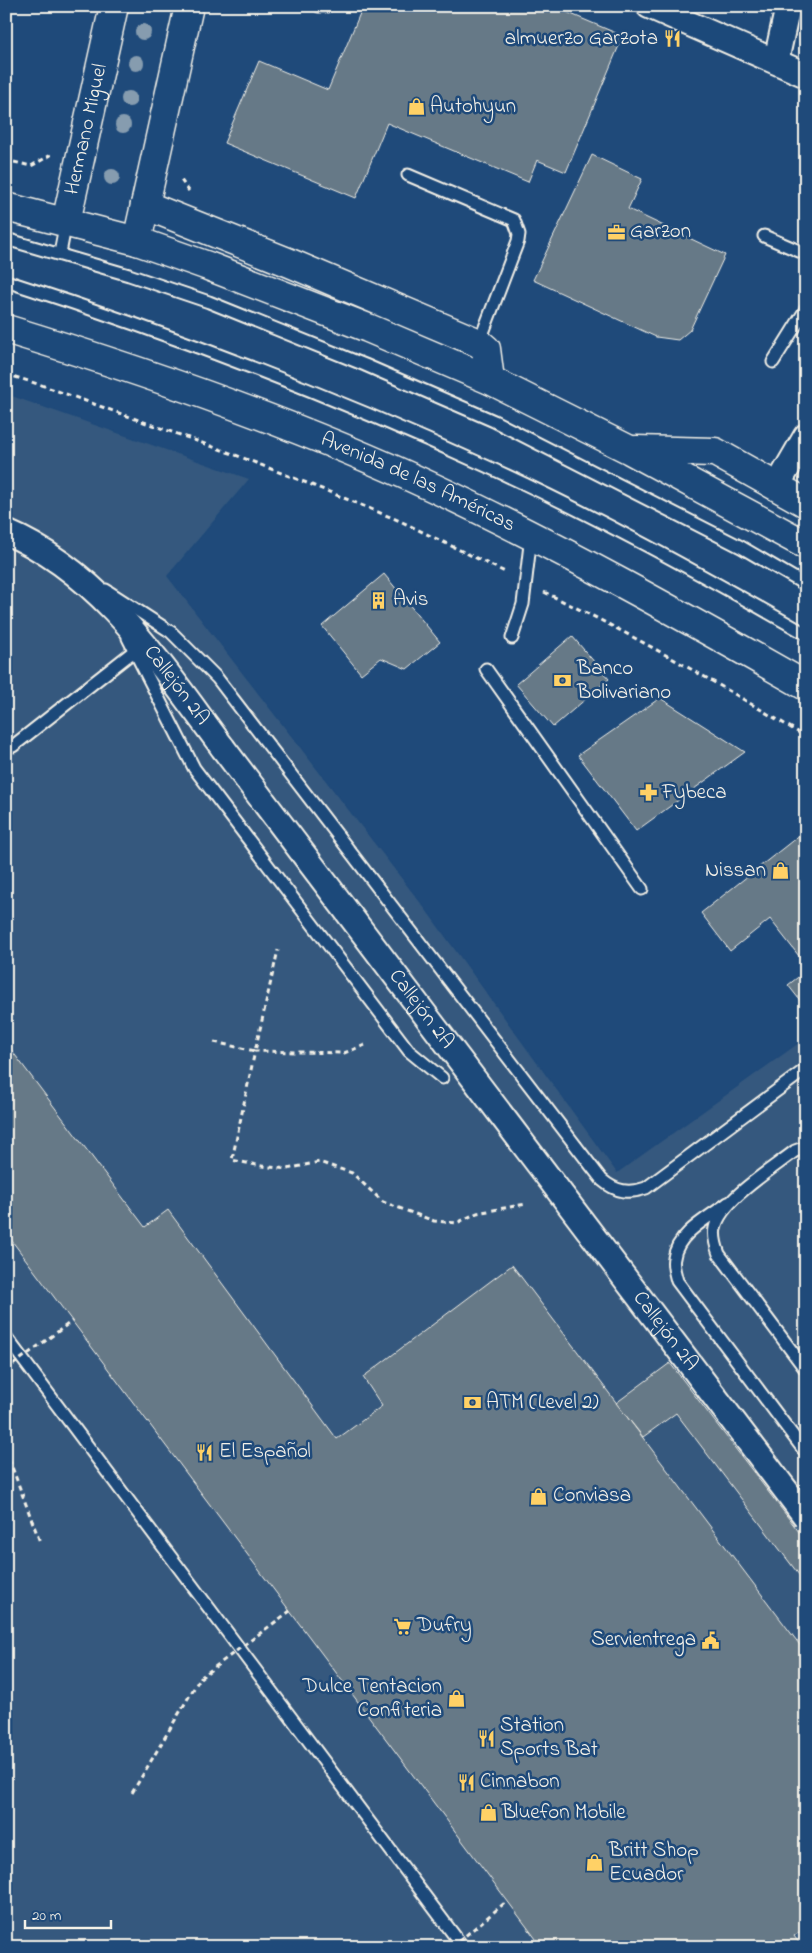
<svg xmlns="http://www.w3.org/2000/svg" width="812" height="1953" viewBox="0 0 812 1953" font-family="'Indie Flower',sans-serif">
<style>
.built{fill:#34587e}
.building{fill:#667987;stroke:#f4f1e8}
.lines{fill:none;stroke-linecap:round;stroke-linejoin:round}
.service-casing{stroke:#f4f1e8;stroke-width:15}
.minor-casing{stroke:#f4f1e8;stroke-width:28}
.tertiary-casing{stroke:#f4f1e8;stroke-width:31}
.primary-casing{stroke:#f4f1e8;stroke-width:31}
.path{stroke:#f4f1e8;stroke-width:3;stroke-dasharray:5 4;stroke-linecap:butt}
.service{stroke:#1f4a7a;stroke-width:11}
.minor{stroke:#1f4a7a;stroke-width:24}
.tertiary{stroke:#1f4a7a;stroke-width:28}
.primary{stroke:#1f4a7a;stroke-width:28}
.minor-bridge-casing{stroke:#f4f1e8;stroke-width:28;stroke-linecap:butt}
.path-bridge{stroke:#f4f1e8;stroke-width:3;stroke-dasharray:5 4;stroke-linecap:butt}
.minor-bridge{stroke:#1f4a7a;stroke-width:24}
.tree{fill:#869caf}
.labels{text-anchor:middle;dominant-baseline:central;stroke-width:5;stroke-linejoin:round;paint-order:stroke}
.poi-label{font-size:21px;fill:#f4f1e8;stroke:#1f4a7a;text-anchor:start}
.street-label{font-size:21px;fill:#f4f1e8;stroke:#1f4a7a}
</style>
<rect width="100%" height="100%" fill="#1f4a7a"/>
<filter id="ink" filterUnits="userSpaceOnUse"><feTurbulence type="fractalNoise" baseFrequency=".02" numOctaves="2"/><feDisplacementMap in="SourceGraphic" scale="10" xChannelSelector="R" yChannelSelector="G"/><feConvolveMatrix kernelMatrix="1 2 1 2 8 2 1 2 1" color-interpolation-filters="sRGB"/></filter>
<g filter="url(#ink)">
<path class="built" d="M6 394 249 479 167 576 426 910 617 1173 806 1038V1947H6Z"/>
<g class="building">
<path d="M363 6H552L623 36 566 172 537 160 528 182 387 123 356 198 224 143 259 61 328 90Z"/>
<path d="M592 155 642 179 628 209 725 255 690 330 678 340 656 337 533 280Z"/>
<path d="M384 574 440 642 407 669 381 658 361 674 322 626Z"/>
<path d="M572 636 609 679 553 727 516 684Z"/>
<path d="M660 698 745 752 636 831 578 755Z"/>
<path d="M806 830V965L770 919 730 951 701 913Z"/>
<path d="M806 971V1008L788 985Z"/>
<path d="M6 1043 145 1227 168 1210 337 1439 382 1406 363 1377 512 1265 806 1653V1927L794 1936 802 1947H542L6 1233Z"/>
<path d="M670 1363 806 1541V1584L676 1413 643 1437 616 1403Z"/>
</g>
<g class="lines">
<defs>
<g id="service">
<path d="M319 6H327"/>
<path d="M408 175 514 220 519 234 518 241 479 343"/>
<path d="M764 236 806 254"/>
<path d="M6 239 129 275 209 302 365 365 494 421 741 547 806 585"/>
<path d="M60 253 66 222"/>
<path d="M6 281C169 333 331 395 486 466 596 516 701 574 806 634"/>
<path d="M773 362 806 309"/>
<path d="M106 590 171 632 217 678 602 1180C616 1192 629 1194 646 1188L806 1069"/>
<path d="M128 638 194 768 409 1051 442 1078"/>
<path d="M512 638 523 604 531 536"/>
<path d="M486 669 642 889"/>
<path d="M13 746 134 651"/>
<path d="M806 1147 795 1151C772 1169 721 1200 715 1228 713 1237 716 1246 719 1254L806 1370"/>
<path d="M728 1203C710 1217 677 1233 674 1258 672 1265 675 1273 677 1281L806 1453"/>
<path d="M6 1337 463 1947"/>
</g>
<g id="minor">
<path d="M649 6 806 75"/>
<path d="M776 61 788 6"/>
<path d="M777 486 806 436"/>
<path id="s1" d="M6 532C103 573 162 667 223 748"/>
</g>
<g id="tertiary">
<path id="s2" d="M66 222 114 6"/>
<path d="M137 241 189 6"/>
</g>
<g id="primary">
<path d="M145 205 290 263 479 343 486 349 490 380"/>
<path d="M6 207 137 241 208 266 368 328 490 380 630 450 806 545"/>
<path id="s3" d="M6 329C150 373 295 423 432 487 560 547 683 616 806 686"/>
<path d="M636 450 715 452 806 503"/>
</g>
</defs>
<use href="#service" class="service-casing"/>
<use href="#minor" class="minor-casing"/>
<use href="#tertiary" class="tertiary-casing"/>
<use href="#primary" class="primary-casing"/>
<g class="path">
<path d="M14 162 31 166 51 155"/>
<path d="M181 180 189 191"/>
<path d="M6 374 41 385 233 454 317 487 400 521 507 573"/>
<path d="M544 592C634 635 721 685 806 737"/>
<path d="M214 1042 255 1051 278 950"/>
<path d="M365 1045 344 1053 255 1051 232 1160 262 1166 287 1169 319 1162 352 1173 383 1202 434 1221 457 1223 477 1213 526 1204"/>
<path d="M6 1451 40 1542"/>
<path d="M132 1793 200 1678"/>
</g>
<use href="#service" class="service"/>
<use href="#minor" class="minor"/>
<use href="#tertiary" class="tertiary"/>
<use href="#primary" class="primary"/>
<defs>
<g id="minor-bridge">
<path id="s4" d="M223 748 806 1517"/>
</g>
</defs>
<use href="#minor-bridge" class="minor-bridge-casing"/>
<g class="path-bridge">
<path d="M6 1370 72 1321"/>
<path d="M200 1678 290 1611"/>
<path d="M452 1947 507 1901"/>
</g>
<use href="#minor-bridge" class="minor-bridge"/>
</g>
<g class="tree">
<circle cx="143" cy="32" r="8"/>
<circle cx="136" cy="63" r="8"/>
<circle cx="129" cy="99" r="8"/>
<circle cx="123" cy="125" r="8"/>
<circle cx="112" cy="177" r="8"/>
</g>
</g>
<defs>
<symbol id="restaurant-bare" viewBox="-9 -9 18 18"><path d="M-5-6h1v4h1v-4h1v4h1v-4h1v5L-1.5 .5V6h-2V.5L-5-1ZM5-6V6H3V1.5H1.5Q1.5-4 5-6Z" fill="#ffd166" stroke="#1f4a7a" stroke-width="2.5" paint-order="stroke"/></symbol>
<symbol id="shop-bare" viewBox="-9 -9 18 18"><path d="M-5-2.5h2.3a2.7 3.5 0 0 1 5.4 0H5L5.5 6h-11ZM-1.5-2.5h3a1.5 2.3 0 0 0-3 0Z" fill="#ffd166" stroke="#1f4a7a" stroke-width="2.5" paint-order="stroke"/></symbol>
<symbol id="office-bare" viewBox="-9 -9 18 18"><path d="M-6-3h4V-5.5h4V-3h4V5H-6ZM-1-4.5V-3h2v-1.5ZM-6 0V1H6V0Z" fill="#ffd166" stroke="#1f4a7a" stroke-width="2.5" paint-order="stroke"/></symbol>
<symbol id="building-bare" viewBox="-9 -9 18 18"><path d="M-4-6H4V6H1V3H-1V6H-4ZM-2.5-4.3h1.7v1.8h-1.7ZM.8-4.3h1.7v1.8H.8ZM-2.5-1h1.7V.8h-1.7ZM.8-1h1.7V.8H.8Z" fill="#ffd166" stroke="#1f4a7a" stroke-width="2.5" paint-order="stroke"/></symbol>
<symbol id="bank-bare" viewBox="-9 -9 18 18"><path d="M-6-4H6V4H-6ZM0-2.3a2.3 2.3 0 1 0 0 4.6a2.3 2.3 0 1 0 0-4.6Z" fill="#ffd166" stroke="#1f4a7a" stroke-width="2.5" paint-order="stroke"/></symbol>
<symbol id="pharmacy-bare" viewBox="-9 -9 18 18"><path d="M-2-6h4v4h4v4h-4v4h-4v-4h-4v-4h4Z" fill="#ffd166" stroke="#1f4a7a" stroke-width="2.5" paint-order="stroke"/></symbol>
<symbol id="supermarket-bare" viewBox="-9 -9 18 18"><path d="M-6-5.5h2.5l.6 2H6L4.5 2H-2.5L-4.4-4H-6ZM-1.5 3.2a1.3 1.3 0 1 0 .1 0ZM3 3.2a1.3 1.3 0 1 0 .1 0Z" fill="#ffd166" stroke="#1f4a7a" stroke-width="2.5" paint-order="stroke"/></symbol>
<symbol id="civic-bare" viewBox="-9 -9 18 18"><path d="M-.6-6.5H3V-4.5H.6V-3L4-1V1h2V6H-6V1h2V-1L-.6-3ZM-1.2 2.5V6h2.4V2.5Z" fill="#ffd166" stroke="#1f4a7a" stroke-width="2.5" paint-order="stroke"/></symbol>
</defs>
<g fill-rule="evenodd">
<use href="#restaurant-bare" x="660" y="26" width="25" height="25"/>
<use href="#shop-bare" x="404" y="94" width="25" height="25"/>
<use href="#office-bare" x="604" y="220" width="25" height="25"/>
<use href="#building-bare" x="366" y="588" width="25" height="25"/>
<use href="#bank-bare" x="550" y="668" width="25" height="25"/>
<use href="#pharmacy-bare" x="636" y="780" width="25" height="25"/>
<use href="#shop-bare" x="768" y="858" width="25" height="25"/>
<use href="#bank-bare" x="460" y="1390" width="25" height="25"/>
<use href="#restaurant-bare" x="192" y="1440" width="25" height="25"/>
<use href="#shop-bare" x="526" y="1484" width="25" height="25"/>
<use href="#supermarket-bare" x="390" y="1614" width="25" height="25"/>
<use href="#civic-bare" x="698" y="1628" width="25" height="25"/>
<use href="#shop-bare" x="444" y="1686" width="25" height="25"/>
<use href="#restaurant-bare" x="474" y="1726" width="25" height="25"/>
<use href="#restaurant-bare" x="454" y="1770" width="25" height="25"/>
<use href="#shop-bare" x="476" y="1800" width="25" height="25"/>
<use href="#shop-bare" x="582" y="1850" width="25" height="25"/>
</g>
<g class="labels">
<g class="poi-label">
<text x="658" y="39" text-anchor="end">almuerzo Garzota</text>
<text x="430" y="107">Autohyun</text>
<text x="630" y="232">Garzon</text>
<text x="393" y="600">Avis</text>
<text x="577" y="669">Banco<tspan x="577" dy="24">Bolivariano</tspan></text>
<text x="662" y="793">Fybeca</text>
<text x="766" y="871" text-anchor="end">Nissan</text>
<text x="486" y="1403">ATM (Level 2)</text>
<text x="219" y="1452">El Español</text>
<text x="553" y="1496">Conviasa</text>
<text x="417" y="1626">Dufry</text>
<text x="696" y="1640" text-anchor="end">Servientrega</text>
<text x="442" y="1687" text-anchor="end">Dulce Tentacion<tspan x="442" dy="24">Confiteria</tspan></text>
<text x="500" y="1726">Station<tspan x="500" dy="24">Sports Bat</tspan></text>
<text x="480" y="1782">Cinnabon</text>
<text x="502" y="1813">Bluefon Mobile</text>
<text x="609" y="1851">Britt Shop<tspan x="609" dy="24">Ecuador</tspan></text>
</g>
<g class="street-label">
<text stroke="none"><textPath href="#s2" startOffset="95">Hermano Miguel</textPath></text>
<text stroke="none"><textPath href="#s3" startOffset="440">Avenida de las Américas</textPath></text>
<text stroke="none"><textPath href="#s1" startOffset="232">Callejón 2A</textPath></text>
<text stroke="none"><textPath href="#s4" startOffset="328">Callejón 2A</textPath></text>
<text stroke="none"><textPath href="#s4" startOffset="732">Callejón 2A</textPath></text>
</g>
</g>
<rect width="812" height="1953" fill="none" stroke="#1f4a7a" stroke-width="25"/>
<rect x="12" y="12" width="787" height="1928" fill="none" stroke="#f4f1e8" stroke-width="2" filter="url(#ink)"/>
<path d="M25 1920v8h86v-8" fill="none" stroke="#f4f1e8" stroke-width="2.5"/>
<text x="32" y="1920" font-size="15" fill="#f4f1e8" stroke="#1f4a7a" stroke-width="4" paint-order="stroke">20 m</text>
</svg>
